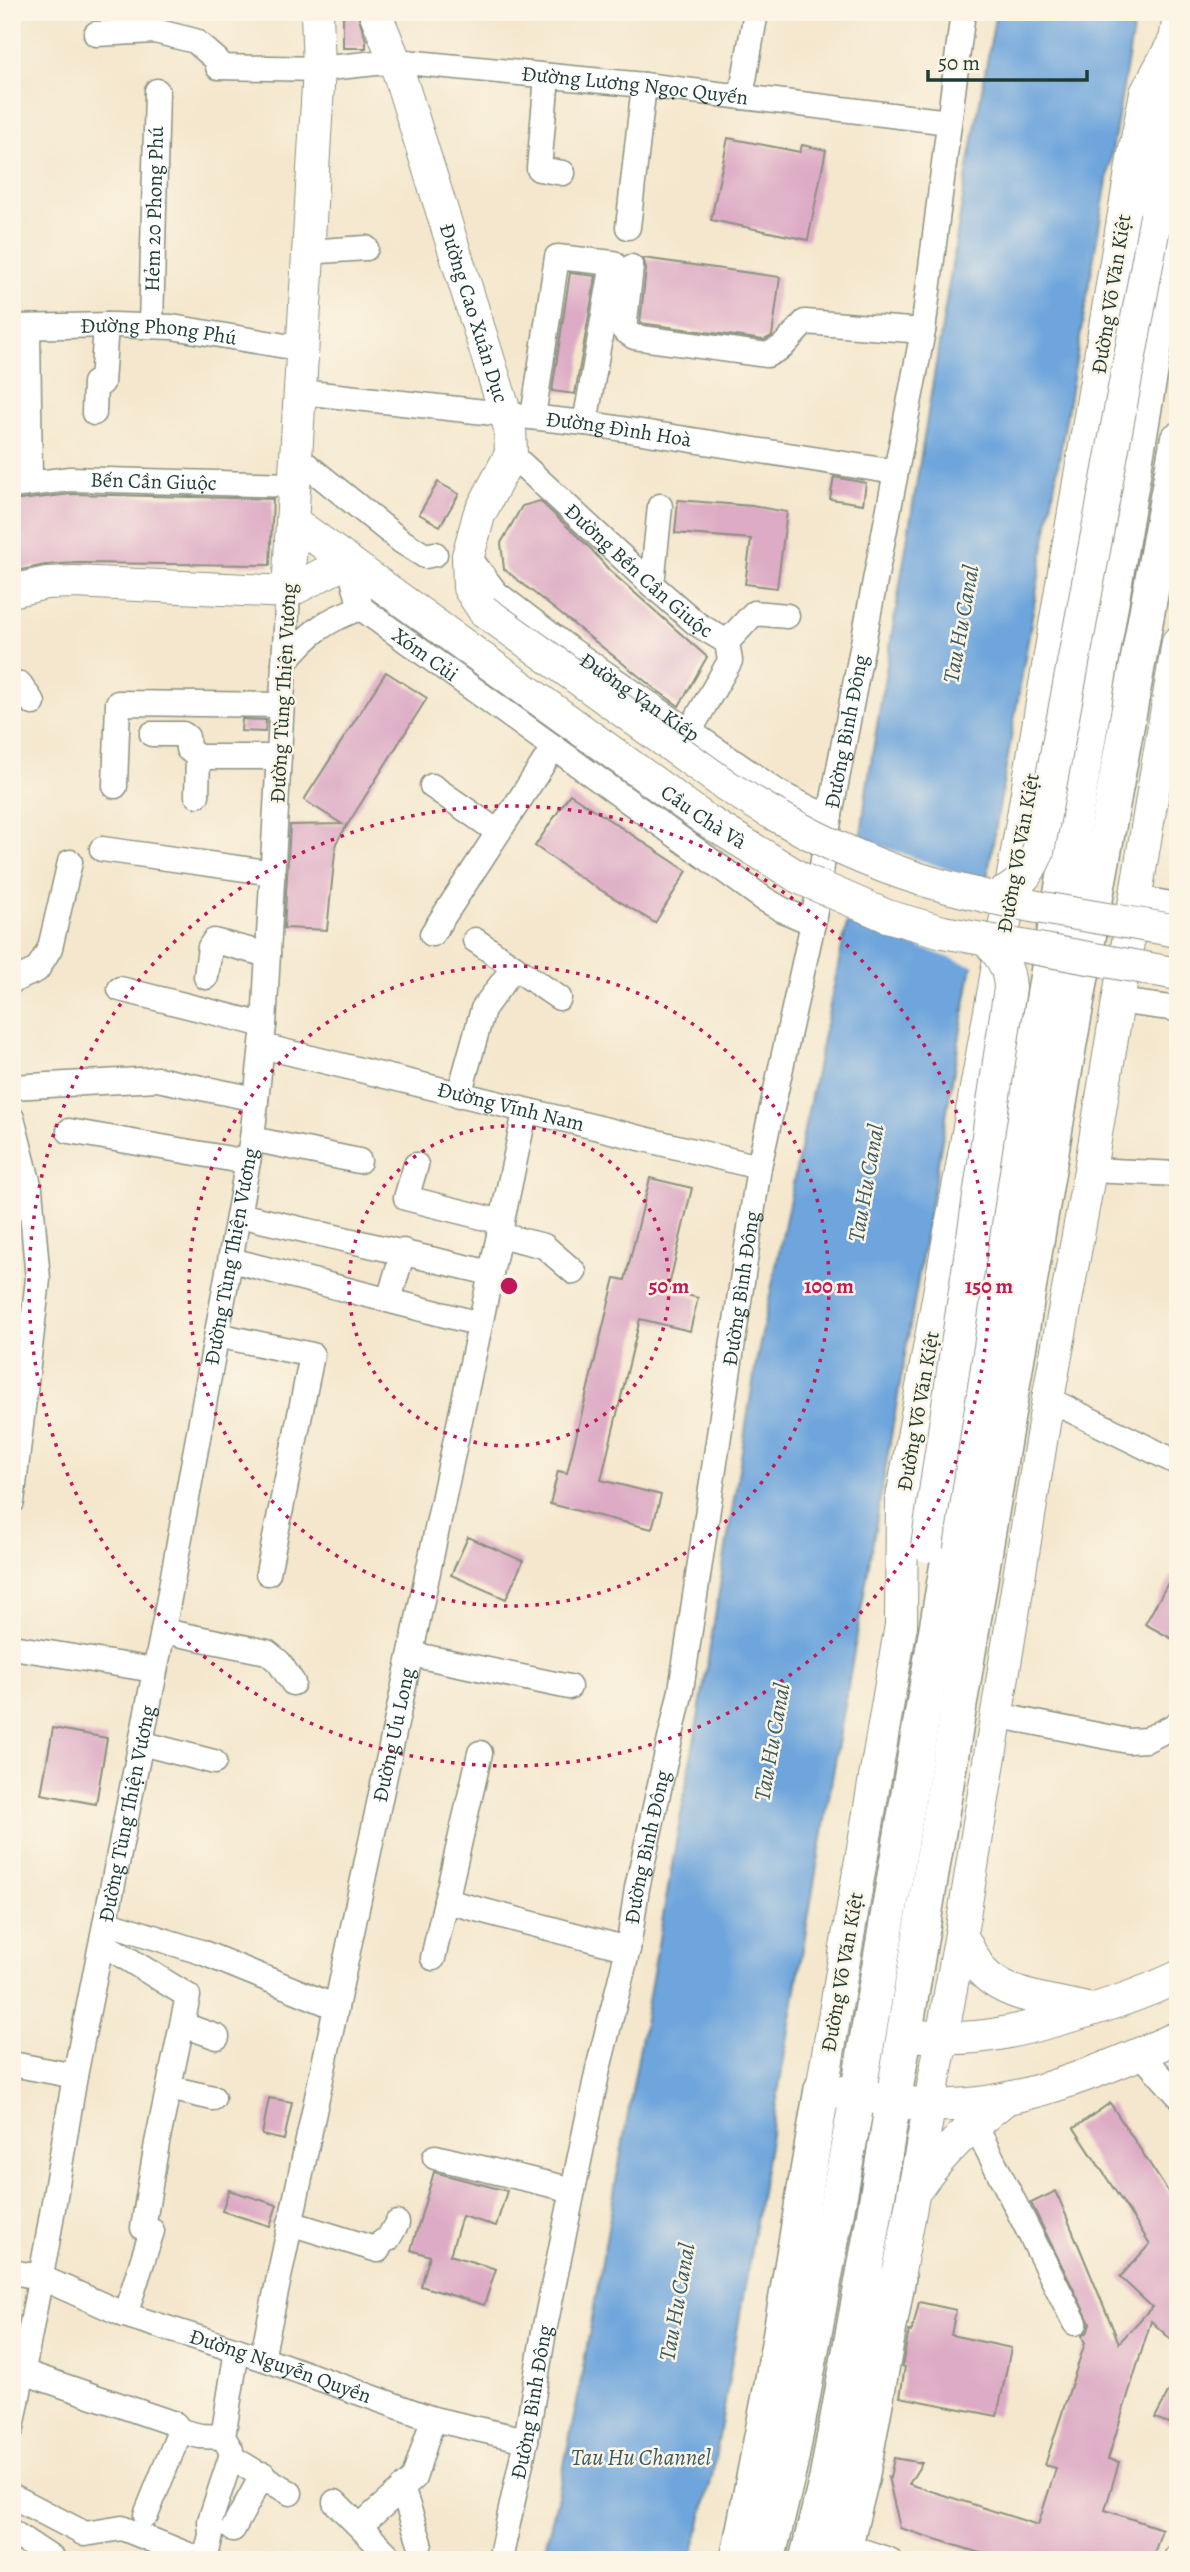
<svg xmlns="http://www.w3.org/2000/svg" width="1190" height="2572" viewBox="0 0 1190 2572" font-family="Alegreya,serif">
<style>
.water{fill:#6ea5dc;stroke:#467188;stroke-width:2}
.pier{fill:#f4e7cd}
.building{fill:#ddabc5}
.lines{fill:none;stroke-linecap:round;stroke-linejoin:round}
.minor-casing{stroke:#8a9280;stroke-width:27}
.major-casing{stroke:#8a9280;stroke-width:34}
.highway-casing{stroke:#8a9280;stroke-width:38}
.minor{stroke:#fff;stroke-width:24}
.major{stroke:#fff;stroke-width:32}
.highway{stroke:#fff;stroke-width:35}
.major-bridge-casing{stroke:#8a9280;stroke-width:34;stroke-linecap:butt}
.major-bridge{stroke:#fff;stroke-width:32}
.ring{fill:none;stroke:#c2185b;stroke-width:3.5;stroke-dasharray:3.5 7}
.labels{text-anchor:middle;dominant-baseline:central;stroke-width:5;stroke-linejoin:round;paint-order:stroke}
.street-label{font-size:21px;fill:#1f3d34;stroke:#fcf5e5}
.water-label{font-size:23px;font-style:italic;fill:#375c66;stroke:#fcf5e5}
.centre{fill:#c2185b;stroke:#fcf5e5;stroke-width:3.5}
.ring-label{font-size:21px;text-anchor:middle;font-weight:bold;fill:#c2185b;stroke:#fcf5e5;stroke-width:5;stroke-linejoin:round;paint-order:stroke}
</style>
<rect width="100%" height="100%" fill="#fcf5e5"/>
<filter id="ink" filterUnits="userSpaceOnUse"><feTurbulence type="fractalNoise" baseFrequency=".0143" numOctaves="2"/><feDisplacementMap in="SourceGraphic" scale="14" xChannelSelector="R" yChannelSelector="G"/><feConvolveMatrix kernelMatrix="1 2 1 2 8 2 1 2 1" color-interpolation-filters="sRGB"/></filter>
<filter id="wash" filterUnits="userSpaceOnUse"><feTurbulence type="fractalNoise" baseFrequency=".00686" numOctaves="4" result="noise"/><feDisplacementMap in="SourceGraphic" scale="28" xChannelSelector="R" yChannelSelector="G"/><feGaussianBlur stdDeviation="1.57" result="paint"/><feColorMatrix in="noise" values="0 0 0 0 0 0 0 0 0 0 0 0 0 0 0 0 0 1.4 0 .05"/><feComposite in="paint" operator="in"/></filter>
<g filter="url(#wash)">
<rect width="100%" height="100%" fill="#f4e7cd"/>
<path class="water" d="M996 12H1136L712 2477 691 2560H542L557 2500 578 2397 703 1690 757 1358 856 879 867 787 967 173Z"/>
<path class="pier" d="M857 838 990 884 976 967 843 921Z"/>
<g id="blocks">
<g class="building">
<path d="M343 12H357L366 40V48H343Z"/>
<path d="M728 138 800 152 802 145 826 150 808 240 711 220Z"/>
<path d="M643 258 780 277 772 336 764 340 640 323 646 269Z"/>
<path d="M570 273 596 276 575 394 552 391Z"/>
<path d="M834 477 866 483 863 504 830 499Z"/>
<path d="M438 482 459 494 440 526 419 514Z"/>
<path d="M71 494 273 499 270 565 77 563 45 565 12 572V501Z"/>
<path d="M678 500 752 506 787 512 777 588 745 584 751 539 675 533Z"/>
<path d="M540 501 591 549 609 570 707 657 679 706 655 689 504 569 501 543 522 506Z"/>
<path d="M386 672 427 698 336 843 327 930 284 928 290 825 342 824 304 800Z"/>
<path d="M242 719 266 720 265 732 241 731Z"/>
<path d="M570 794 687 871 655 923 581 878 535 846Z"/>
<path d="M650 1178 692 1188 668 1290 698 1298 690 1331 640 1319 601 1480 661 1495 652 1529 550 1504 558 1471 567 1473 615 1278 625 1280Z"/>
<path d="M468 1537 523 1561 506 1599 451 1575Z"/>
<path d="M1178 1565V1642L1145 1624Z"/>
<path d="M53 1728 107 1738 96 1804 41 1794Z"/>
<path d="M269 2098 292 2102 284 2140 262 2135Z"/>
<path d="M1110 2103 1178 2207V2346L1151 2321 1108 2459 1119 2462 1105 2510 1162 2529 1152 2560H1002L900 2528 888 2477 890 2478 894 2458 922 2463 909 2484 1038 2525 1056 2468 1045 2465 1085 2343 1082 2336 1088 2331 1090 2323 1031 2203 1056 2191 1119 2343 1152 2307 1120 2277 1150 2244 1074 2128Z"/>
<path d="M434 2172 507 2191 496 2226 462 2216 450 2255 496 2269 484 2305 421 2286 430 2256 411 2250Z"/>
<path d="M229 2190 277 2205 270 2226 222 2211Z"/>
<path d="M919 2302 956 2310 951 2335 1011 2348 997 2416 900 2397 905 2367 902 2366 909 2331 912 2332Z"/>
<path d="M1178 2374V2427L1155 2418Z"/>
</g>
</g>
</g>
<g filter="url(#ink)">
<use href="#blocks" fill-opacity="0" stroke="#8a9280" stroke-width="2"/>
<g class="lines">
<defs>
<g id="minor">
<path id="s1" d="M96 34 155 31 195 41 217 60 218 67 319 69 395 61 644 85 949 122"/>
<path d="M547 76 539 169 563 173"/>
<path d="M741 97 756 12"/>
<path d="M628 227 644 85"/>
<path d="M306 252 366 248"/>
<path d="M631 267 624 330 634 337 767 355 782 347 805 322 923 331"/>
<path id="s2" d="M151 326 157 91"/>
<path id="s3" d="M12 327 113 325 172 327 303 349"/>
<path d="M28 327 30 482"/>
<path id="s4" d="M301 392 585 423 895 472"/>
<path d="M94 413 95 383H102L106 325"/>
<path d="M533 417 557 257 613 263 585 423"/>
<path id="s5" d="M511 454 652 585 697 624 727 642 730 661 689 732"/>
<path d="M297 457 401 541 425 556 435 554"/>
<path id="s6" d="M12 486 70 479 294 485"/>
<path id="s7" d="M468 556 496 593 567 647 779 793 813 810 830 815"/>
<path id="s8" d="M348 561 361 608 764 899 783 910 813 923"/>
<path d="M652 585 660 506"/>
<path d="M727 642 754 613 787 616"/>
<path d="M284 663C308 634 325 620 361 608"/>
<path d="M12 686 20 684 33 703"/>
<path d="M152 734H183L187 737 188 749 198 757 197 795"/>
<path d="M198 757H279"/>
<path d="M1156 772 1178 775"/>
<path d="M115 786 118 703 281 705"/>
<path d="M432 786 498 832"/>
<path d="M102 849 273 873"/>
<path d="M1135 898 1178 905"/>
<path d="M432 934 554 747"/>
<path d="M475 940 559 998"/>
<path d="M206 977 210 947 214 941 268 955"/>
<path d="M12 981 37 970 50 948 70 862"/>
<path d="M120 989 264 1025"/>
<path d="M1117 1001 1178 1009"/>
<path id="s9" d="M262 1046 759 1167"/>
<path d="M12 1087 157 1079 256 1099"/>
<path d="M459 1095 483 1009 514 967"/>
<path d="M12 1118 30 1189 38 1279 12 1502"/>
<path d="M69 1131 248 1162"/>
<path d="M252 1139 359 1161"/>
<path d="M416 1165 406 1198 502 1222"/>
<path d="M1090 1170 1178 1174"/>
<path d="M239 1215 491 1273"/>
<path d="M499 1235 544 1246 574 1272"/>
<path d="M231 1260 480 1324"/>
<path d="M389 1300 403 1251"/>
<path d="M217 1335 312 1355 268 1573"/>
<path d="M1048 1399 1178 1463"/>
<path d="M163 1631 267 1652 279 1662 293 1683"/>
<path d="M12 1647 154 1670"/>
<path d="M411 1654 569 1687"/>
<path d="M996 1715 1128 1741 1146 1740 1178 1724"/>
<path d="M141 1743 214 1762"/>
<path d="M446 1901 628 1949"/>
<path d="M106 1922 201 1952 336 2007"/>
<path d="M102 1943 188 1996 157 2143 143 2228 152 2231 125 2315"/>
<path d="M433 1958 480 1753"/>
<path d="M183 2025 217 2037"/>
<path d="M1141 2054 1178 2095"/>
<path d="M12 2064 75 2076"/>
<path d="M169 2088 213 2098"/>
<path d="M968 2111 1075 2323"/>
<path d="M435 2157 573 2190"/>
<path d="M290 2223 378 2250 382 2242 388 2239 397 2223"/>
<path id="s10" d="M12 2272 40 2277 125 2315 262 2358 433 2419 526 2440"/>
<path id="s11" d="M262 2358 525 1112"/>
<path d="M23 2372 175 2424 180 2431"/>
<path id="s12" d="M12 2428 47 2244 75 2076 163 1631 252 1139 264 1025 288 592"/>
<path d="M231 2457 290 2493"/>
<path d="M402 2488 420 2543"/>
<path d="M12 2496 85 2534 122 2528 201 2560"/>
<path d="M335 2502 393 2560"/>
<path d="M146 2515 180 2431 200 2436 223 2437"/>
<path d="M370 2517 414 2478 433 2419"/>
<path d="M233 2529 263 2474"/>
<path d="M12 2532 54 2560"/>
<path d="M844 2545 889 2560"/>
<path d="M205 2560 211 2535 210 2521 231 2457V2450L223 2437 237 2350"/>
<path id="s13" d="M500 2560 526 2440 544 2331 573 2190 598 2069 628 1949 637 1888 681 1690 759 1167 813 923 830 815 923 331 963 12"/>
<path d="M1175 2560 1178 2555"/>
</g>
<g id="major">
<path id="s14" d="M375 12 395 61 510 428 511 454 479 515 468 556 469 588 484 611"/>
<path d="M1178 23 1175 40 1146 93 1134 154 994 989 902 1498 901 1625 822 2089C865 2095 910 2107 954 2105 1026 2103 1113 2066 1178 2037"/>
<path d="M1156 216 1173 56"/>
<path d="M292 521 425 617"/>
<path d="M12 591 46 583 74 582 288 592 348 561"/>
<path d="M288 592 319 69 317 12"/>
<path d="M961 1934C967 1946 974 1961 983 1972 1007 1998 1055 2001 1087 2009"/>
<path d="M922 2036C971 2043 1014 2032 1060 2019 1101 2008 1140 1995 1178 1977"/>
<path d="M918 2187C942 2152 972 2126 1004 2100"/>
<path d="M898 2277 961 1934 1048 1399 1090 1170 1178 642"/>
</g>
<g id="highway">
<path d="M738 2560 772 2385 822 2089"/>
<path d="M767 2560 790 2464 858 2094 1178 207"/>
<path d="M807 2560 827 2479 871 2235 1069 1043 1178 440"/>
<path d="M841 2560 861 2479 898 2277"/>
</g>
</defs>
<use href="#minor" class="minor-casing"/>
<use href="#major" class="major-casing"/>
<use href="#highway" class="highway-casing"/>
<use href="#minor" class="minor"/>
<use href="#major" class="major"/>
<use href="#highway" class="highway"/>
<defs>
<g id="major-bridge">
<path d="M484 611 727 786C788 825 853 859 923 880 1006 905 1093 916 1178 931"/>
<path id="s15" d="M425 617 706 820 800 878 887 916 943 932 1178 974"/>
<path d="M993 898C1017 888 1028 877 1038 852L1156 216"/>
<path d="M927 1546 1010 988C1009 967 1001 955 986 940"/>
</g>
</defs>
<use href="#major-bridge" class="major-bridge-casing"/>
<use href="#major-bridge" class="major-bridge"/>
</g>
</g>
<g class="ring">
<circle cx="509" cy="1286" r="160"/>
<circle cx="509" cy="1286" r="320"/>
<circle cx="509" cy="1286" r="480"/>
</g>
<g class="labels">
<g class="street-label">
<text stroke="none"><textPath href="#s1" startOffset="555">Đường Lương Ngọc Quyến</textPath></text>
<text stroke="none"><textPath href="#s2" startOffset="117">Hẻm 20 Phong Phú</textPath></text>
<text transform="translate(1111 294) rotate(-81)">Đường Võ Văn Kiệt</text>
<text stroke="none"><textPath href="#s14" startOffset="317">Đường Cao Xuân Dục</textPath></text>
<text stroke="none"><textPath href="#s3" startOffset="147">Đường Phong Phú</textPath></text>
<text stroke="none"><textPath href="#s4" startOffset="320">Đường Đình Hoà</textPath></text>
<text stroke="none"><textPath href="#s6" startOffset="142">Bến Cần Giuộc</textPath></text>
<text stroke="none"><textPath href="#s5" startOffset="173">Đường Bến Cần Giuộc</textPath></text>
<text stroke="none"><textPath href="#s8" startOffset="128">Xóm Củi</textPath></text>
<text transform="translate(283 693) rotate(-87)">Đường Tùng Thiện Vương</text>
<text stroke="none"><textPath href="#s7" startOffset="224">Đường Vạn Kiếp</textPath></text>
<text stroke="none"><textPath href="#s13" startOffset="1862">Đường Bình Đông</textPath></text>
<text stroke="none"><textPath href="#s15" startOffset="343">Cầu Chà Và</textPath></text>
<text transform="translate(1018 853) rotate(-80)">Đường Võ Văn Kiệt</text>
<text stroke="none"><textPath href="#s9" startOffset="256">Đường Vĩnh Nam</textPath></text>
<text stroke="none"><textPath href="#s12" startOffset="1192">Đường Tùng Thiện Vương</textPath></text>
<text stroke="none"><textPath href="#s13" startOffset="1295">Đường Bình Đông</textPath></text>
<text transform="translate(918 1411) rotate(-80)">Đường Võ Văn Kiệt</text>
<text stroke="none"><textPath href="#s11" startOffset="637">Đường Ưu Long</textPath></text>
<text stroke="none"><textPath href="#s12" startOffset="625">Đường Tùng Thiện Vương</textPath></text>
<text stroke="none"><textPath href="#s13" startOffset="728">Đường Bình Đông</textPath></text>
<text transform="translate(842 1972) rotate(-80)">Đường Võ Văn Kiệt</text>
<text stroke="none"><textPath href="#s10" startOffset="285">Đường Nguyễn Quyền</textPath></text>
<text stroke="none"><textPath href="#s13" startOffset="161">Đường Bình Đông</textPath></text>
</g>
<g class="water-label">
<text transform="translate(961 624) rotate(-80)">Tau Hu Canal</text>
<text transform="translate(866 1183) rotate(-80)">Tau Hu Canal</text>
<text transform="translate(772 1742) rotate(-80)">Tau Hu Canal</text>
<text transform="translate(677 2302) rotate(-80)">Tau Hu Canal</text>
<text x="641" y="2457">Tau Hu Channel</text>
</g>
</g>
<circle cx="509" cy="1286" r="10" class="centre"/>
<g class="ring-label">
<text x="669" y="1293">50 m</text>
<text x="829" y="1293">100 m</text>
<text x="989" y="1293">150 m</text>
</g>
<rect width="1190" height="2572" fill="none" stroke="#fcf5e5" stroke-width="42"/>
<path d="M928 70v10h159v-10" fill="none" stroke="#1f3d34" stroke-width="3.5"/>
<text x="938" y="70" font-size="21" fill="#1f3d34" stroke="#fcf5e5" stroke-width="5" paint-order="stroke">50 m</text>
</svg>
